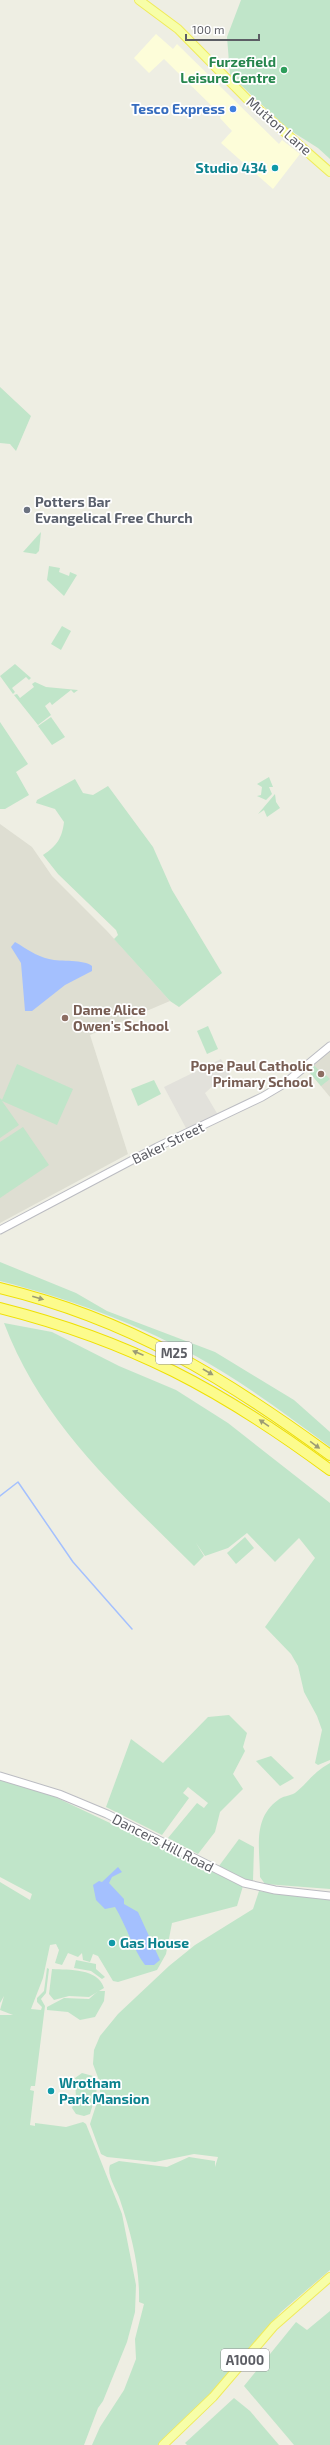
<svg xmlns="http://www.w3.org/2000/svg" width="330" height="2445" viewBox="0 0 330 2445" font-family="'Exo 2',sans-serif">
	<rect width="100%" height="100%" fill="#eeeee3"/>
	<polygon fill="#fdfdd9" points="156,34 173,49 177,44 279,144 282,140 300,154 273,189 221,143 232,131 220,118 221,115 164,59 149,73 134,58"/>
	<polygon fill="#e2e1db" points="221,1059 230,1075 218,1081 205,1093 218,1115 187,1130 164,1087"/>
	<g fill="#deded2">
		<polygon points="0,824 32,847 52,876 107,931 170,1001 90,1035 128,1154 0,1223"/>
		<polygon points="330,1050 330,1097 310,1073 309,1068"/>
	</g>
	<g fill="#c0e5c9">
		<polygon points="241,0 330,0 330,159 318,148 288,129 230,75 227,37"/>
		<polygon points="0,387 31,416 16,451 10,444 0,443"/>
		<polygon points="41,532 39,551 36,554 23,552"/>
		<polygon points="49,566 60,568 59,572 69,576 70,572 77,575 64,596 47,580"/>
		<polygon points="62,626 71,631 61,650 51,644"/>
		<polygon points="15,664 31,678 29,680 26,677 12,688 15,692 13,694 0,676"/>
		<polygon points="35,682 46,687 78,690 74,693 71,690 52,705 50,702 45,706 51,715 38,725 14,695 17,694 20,698 34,687 32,684"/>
		<polygon points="51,717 65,737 52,745 38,726"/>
		<polygon points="0,722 28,764 16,772 29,795 5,809 0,809"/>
		<polygon points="269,777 273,787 269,787 272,794 266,800 257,796 261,795 262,787 257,784"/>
		<path d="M75,779L83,793L93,795L108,786L153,847L172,890L222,973L179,1007L170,1001L114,939L118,935L116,930L58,874L43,855C57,846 62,838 64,822L55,809L36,803L37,800Z"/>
		<polygon points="275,794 276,802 280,808 267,817 264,810 258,814"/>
		<polygon points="208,1026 218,1049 207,1054 197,1031"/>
		<polygon points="17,1064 73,1089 57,1125 2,1101 19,1125 0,1138 0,1098 2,1100"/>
		<polygon points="314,1065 324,1076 326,1075 330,1079 321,1086 310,1073 309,1068"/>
		<polygon points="154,1080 161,1094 138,1106 131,1089"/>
		<polygon points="23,1127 49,1165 0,1198 0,1142"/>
		<path d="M0,1262L76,1293L107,1311L215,1352L294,1400L330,1432V1447C295,1421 260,1395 223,1372C155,1330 78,1301 0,1281Z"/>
		<path d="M4,1323L52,1332L119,1366L176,1390L228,1423L330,1503V1760L318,1765L315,1763L322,1730L317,1716L304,1692L298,1666L291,1654L265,1627L315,1558L299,1538L275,1562L247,1533L228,1548L205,1556L196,1543L204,1556L194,1566C119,1491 42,1424 4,1323Z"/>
		<polygon points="245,1537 254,1548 236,1564 227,1553"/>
		<polygon points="229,1715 247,1733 243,1747 245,1751 233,1774 243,1789 220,1812 215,1832 198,1854 168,1838 197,1803 204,1808 208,1803 188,1787 183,1793 189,1798 162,1835 106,1807 131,1739 163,1763 208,1717"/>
		<polygon points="271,1756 294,1778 280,1786 256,1761"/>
		<path d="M330,1763V1889L265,1884L260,1877C260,1849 252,1819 278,1800C282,1796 290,1796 295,1793C309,1782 312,1773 330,1763Z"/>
		<polygon points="0,1780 53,1796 243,1886 237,1906 172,1923 166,1954 157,1970 118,1982 113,1981 98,1956 93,1954 90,1962 83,1960 82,1953 78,1957 68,1953 62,1965 55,1963 59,1950 56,1944 50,1945 43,1978 31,2009 41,2010 42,2007 37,2002 37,1998 44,1991 47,1968 49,1969 46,1993 41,1999 45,2006 35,2086 31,2086 30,2090 34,2091 30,2125 35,2126 35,2123 66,2127 83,2122 86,2124 122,2214 136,2285 135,2312 127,2342 103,2401 98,2408 84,2445 0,2445 0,2015 13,2015 0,2010 4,1996 0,2003 0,1882 30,1900 32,1894 0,1877"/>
		<polygon points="239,1839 254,1847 253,1881 246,1880 219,1866"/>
		<path d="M259,1891L330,1900V2270L281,2312L190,2417L159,2445H92L100,2427L124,2390L136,2359L135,2339L144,2304L139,2302C140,2267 131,2233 120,2200C117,2190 106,2175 110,2165L119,2161L167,2167L189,2157L215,2161V2167L218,2157L194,2154L155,2162L107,2157L101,2154L90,2124L100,2093V2083L93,2064L94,2050L100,2036L118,2014L169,1966L195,1945L253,1909Z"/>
		<polygon points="76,1960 96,1964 96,1969 105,1977 102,1979 91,1971 74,1968"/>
		<path d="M52,1969C69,1970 98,1968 104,1988L89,1997L69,1996L54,2000L49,1994Z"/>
		<polygon points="98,1991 105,1991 104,2001 95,2017 80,2020 68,2012 47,2010 47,2007 64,1998 89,1999"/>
		<polygon points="82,2073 93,2076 97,2087 96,2094 90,2114 84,2116 76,2114 72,2108 76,2098 75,2078"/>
		<polygon points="330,2311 330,2445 294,2445 244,2386 296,2322 307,2330"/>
		<polygon points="234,2398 250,2411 279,2445 187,2445 185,2443"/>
	</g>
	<g fill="#a4c0fe">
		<path d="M15,942C27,949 36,956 49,959C61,962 84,959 92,966V971L65,985L32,1011H25L21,963L11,947Z"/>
		<path d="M118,1867L122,1872L112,1877L109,1883L124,1899V1904L138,1912L160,1960L154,1965H145C133,1949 126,1925 115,1907L105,1909L96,1900L93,1885L99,1881L102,1882Z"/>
	</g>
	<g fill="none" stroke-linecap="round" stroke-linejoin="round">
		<polyline stroke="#a4c0fe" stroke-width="1.5" points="0,1496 18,1482 73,1562 132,1629"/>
		<g stroke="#bbbcc2" stroke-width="9">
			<g id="minor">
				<polyline points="0,1230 157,1147 262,1097 284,1084 330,1046"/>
				<polyline points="0,1776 59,1794 107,1814 244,1883 275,1890 330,1896"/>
			</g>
		</g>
		<g stroke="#f0eb5b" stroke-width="10">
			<g id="major">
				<polyline points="139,0 178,29 248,100 330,172"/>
				<polyline points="163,2445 213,2397 274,2326 330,2277"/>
			</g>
		</g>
		<g stroke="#efe003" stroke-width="12">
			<g id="highway">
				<path d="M0,1288C129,1319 225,1378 330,1455"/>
				<path d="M0,1308C131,1341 222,1390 330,1470"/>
			</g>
		</g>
		<use href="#minor" stroke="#fff" stroke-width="7"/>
		<use href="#major" stroke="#f7fea8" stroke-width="8"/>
		<use href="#highway" stroke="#fcfb8d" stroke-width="10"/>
	</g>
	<defs><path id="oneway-solid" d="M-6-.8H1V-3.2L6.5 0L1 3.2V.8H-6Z"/></defs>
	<g fill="#9c9c74">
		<use href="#oneway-solid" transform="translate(38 1298) rotate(16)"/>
		<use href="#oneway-solid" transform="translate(138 1353) rotate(-157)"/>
		<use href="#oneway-solid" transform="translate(208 1372) rotate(30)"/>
		<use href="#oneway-solid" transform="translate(264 1423) rotate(-146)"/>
		<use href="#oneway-solid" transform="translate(315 1445) rotate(36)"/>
	</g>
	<circle fill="#2e9e5b" stroke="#fff" stroke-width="1.5" cx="284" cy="70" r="4"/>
	<circle fill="#3f7fe0" stroke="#fff" stroke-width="1.5" cx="233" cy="109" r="4"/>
	<g fill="#0f9aa8" stroke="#fff" stroke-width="1.5">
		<circle cx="275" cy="168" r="4"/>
		<circle cx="112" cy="1943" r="4"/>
		<circle cx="51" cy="2091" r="4"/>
	</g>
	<circle fill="#6b7280" stroke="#fff" stroke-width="1.5" cx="27" cy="510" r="4"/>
	<g fill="#8d6e63" stroke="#fff" stroke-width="1.5">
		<circle cx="65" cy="1018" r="4"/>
		<circle cx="321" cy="1074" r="4"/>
	</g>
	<g text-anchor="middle" stroke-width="3.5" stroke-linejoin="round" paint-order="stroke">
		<g fill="#fff" stroke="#8d8e92" stroke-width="1">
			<rect x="156" y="1342" width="36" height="22" rx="3"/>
			<rect x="221" y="2349" width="48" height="22" rx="3"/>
		</g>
		<g font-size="13" font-weight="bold" fill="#5c5d64">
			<text x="174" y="1358">M25</text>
			<text x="245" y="2365">A1000</text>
		</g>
		<g font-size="14" font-weight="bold" fill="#27864d" stroke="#fff" text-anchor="end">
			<text x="276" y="67">Furzefield<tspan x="276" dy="16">Leisure Centre</tspan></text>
		</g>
		<g font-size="14" font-weight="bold" fill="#366cbe" stroke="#fff" text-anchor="end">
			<text x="225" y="114">Tesco Express</text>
		</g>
		<g font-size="14" fill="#5c5d64" stroke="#fff">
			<text transform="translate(279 126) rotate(41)" y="5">Mutton Lane</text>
			<text transform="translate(168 1143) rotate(-26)" y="5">Baker Street</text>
			<text transform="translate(163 1843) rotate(27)" y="5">Dancers Hill Road</text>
		</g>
		<g font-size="14" font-weight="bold" fill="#0d838f" stroke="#fff" text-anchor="start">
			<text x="267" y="173" text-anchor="end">Studio 434</text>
			<text x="120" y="1948">Gas House</text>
			<text x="59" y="2088">Wrotham<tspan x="59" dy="16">Park Mansion</tspan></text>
		</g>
		<g font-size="14" font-weight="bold" fill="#5b616d" stroke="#fff" text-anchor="start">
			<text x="35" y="507">Potters Bar<tspan x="35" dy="16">Evangelical Free Church</tspan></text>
		</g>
		<g font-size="14" font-weight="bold" fill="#785e54" stroke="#fff" text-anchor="start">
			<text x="73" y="1015">Dame Alice<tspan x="73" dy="16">Owen's School</tspan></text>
			<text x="313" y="1071" text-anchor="end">Pope Paul Catholic<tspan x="313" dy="16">Primary School</tspan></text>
		</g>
	</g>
	<path d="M186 34v6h73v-6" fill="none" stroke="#5c5d64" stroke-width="2"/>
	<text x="192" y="34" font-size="12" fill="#5c5d64" stroke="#ffffff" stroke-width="3" paint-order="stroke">100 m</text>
</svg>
